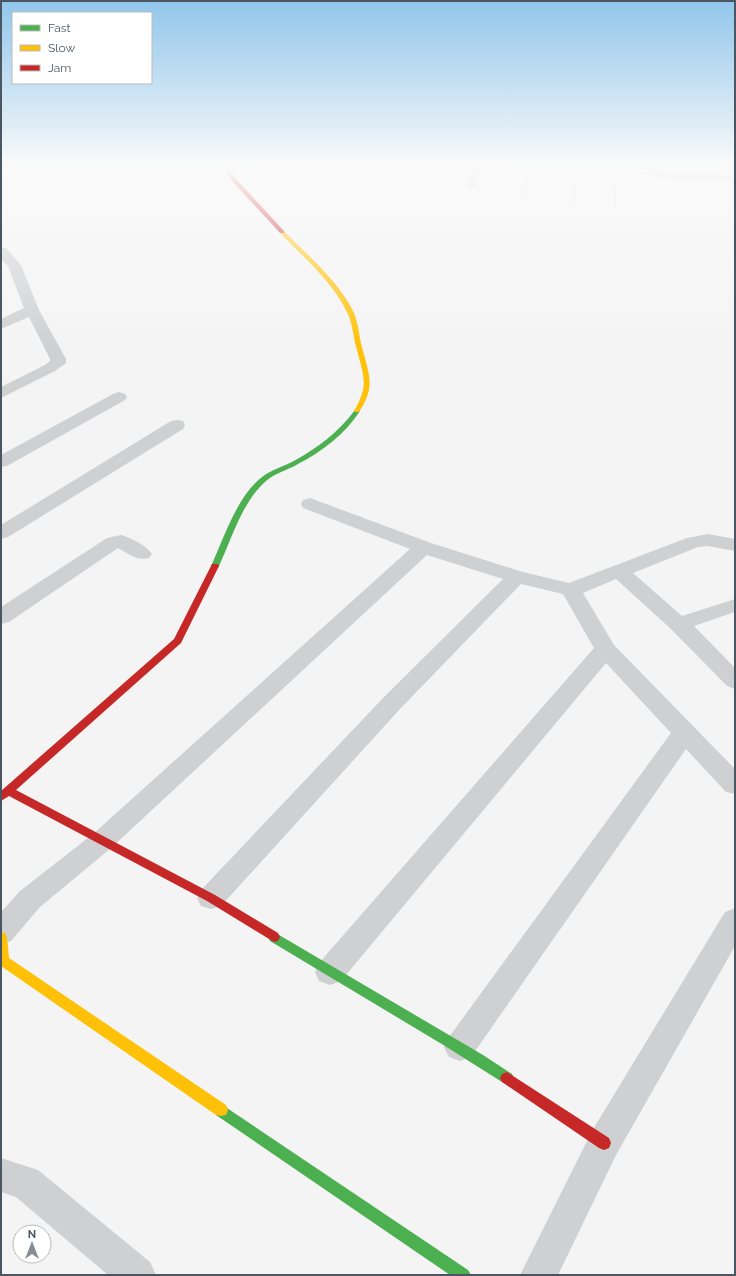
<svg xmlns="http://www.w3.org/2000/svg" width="736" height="1276" viewBox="0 0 736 1276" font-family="Raleway,sans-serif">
	<rect width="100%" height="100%" fill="#f4f4f4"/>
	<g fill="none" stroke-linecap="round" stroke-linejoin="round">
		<g stroke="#bcc7c4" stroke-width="1.5" stroke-dasharray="1.5 1" stroke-linecap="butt">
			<polyline points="526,167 526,194"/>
			<polyline points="571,167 575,201"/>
			<polyline points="310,180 317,167"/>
			<polyline points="362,180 368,167"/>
			<polyline points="418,181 423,167"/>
			<polyline points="615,205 616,184"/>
		</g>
		<g fill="#ced0d2" fill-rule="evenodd">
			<polygon points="470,167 480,167 476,186 470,189 464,186"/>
			<polygon points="607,167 635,167 667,172 735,175 735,181 667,178 612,170"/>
			<polygon points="1,247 6,248 21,265 39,310 66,359 66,363 55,371 1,398 1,387 45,365 50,361 50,359 29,317 1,329 1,319 24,308 8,266 1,259"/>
			<polygon points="119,392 125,394 127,397 125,400 7,466 1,467 1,455 113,394"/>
			<polygon points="177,420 183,421 185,425 183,429 8,537 1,539 1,525 171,421"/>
			<polygon points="310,498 431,543 523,572 569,583 687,538 708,534 735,539 735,551 708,546 698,547 633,573 682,616 735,599 735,612 694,626 735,668 735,689 727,686 671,629 616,579 583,593 614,645 735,769 735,794 726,792 686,749 471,1057 460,1061 449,1057 444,1047 449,1037 671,733 606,663 341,981 330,985 319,981 315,972 319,963 594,648 563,594 521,584 400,709 221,906 211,909 201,906 197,898 201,890 384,697 503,579 427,555 111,848 40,907 11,941 1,944 1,912 20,891 93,834 410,549 303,508 301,504 303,500"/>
			<path d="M121,535C131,538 146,545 152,554L149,558C137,561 129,554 118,548L9,622L1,624V607L107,538Z"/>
			<polygon points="735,908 735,946 616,1155 558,1275 520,1275 592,1131 725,912"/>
			<polygon points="1,1158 38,1170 150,1262 156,1275 108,1275 16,1197 1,1192"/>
		</g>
		<g fill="#4caf50" fill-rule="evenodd">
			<path d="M357,409L360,411C345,434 323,451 298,464C288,470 275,473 266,481C242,502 232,538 219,566L218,568H212L211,566C224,538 237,496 262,477C271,470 282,467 292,462C316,449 339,432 355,410Z"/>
			<polygon points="274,932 483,1055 512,1074 514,1078 512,1082 507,1084 502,1082 445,1046 270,941 268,937 270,933"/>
			<polygon points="221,1104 468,1270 471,1275 450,1275 216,1115 214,1110 216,1105"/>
		</g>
		<g fill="#ffc107" fill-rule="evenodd">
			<path d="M280,231H284C308,256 339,281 354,313C359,325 359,338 363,351C370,377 375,388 359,412H355L354,411C369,385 364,378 357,350C353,337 353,324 347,312C332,281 303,257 280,233Z"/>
			<polygon points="1,932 5,933 7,937 9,958 226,1105 228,1110 226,1115 221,1116 216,1115 1,966"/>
		</g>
		<g fill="#c62828" fill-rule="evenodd">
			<polygon points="224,167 228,167 236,179 284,231 284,233 280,233 232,181"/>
			<polygon points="212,564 218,564 219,566 181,643 16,790 215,895 278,933 280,937 278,941 274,942 207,901 9,796 1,801 1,791 174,639"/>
			<polygon points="507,1072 609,1138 611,1143 609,1148 604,1150 599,1148 502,1082 500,1078 502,1074"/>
		</g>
	</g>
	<linearGradient id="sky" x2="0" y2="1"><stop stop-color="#91c6eb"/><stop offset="0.48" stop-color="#fafafa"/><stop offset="1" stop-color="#fafafa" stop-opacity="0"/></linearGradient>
	<rect width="736" height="346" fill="url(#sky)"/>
	<rect width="736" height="1276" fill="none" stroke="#4a5661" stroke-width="4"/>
	<rect x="12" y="12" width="140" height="72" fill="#ffffff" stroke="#b7bbc0"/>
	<rect x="20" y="25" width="20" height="6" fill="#4caf50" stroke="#b7bbc0"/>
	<text x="48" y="32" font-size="12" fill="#4a5661">Fast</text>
	<rect x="20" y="45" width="20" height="6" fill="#ffc107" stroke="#b7bbc0"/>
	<text x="48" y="52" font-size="12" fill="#4a5661">Slow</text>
	<rect x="20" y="65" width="20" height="6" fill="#c62828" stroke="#b7bbc0"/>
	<text x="48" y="72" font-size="12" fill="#4a5661">Jam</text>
	<g transform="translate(32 1244)"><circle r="19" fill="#ffffff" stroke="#b7bbc0"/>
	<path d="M0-3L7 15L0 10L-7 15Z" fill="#868d94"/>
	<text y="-6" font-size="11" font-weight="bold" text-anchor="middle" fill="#4a5661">N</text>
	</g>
</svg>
